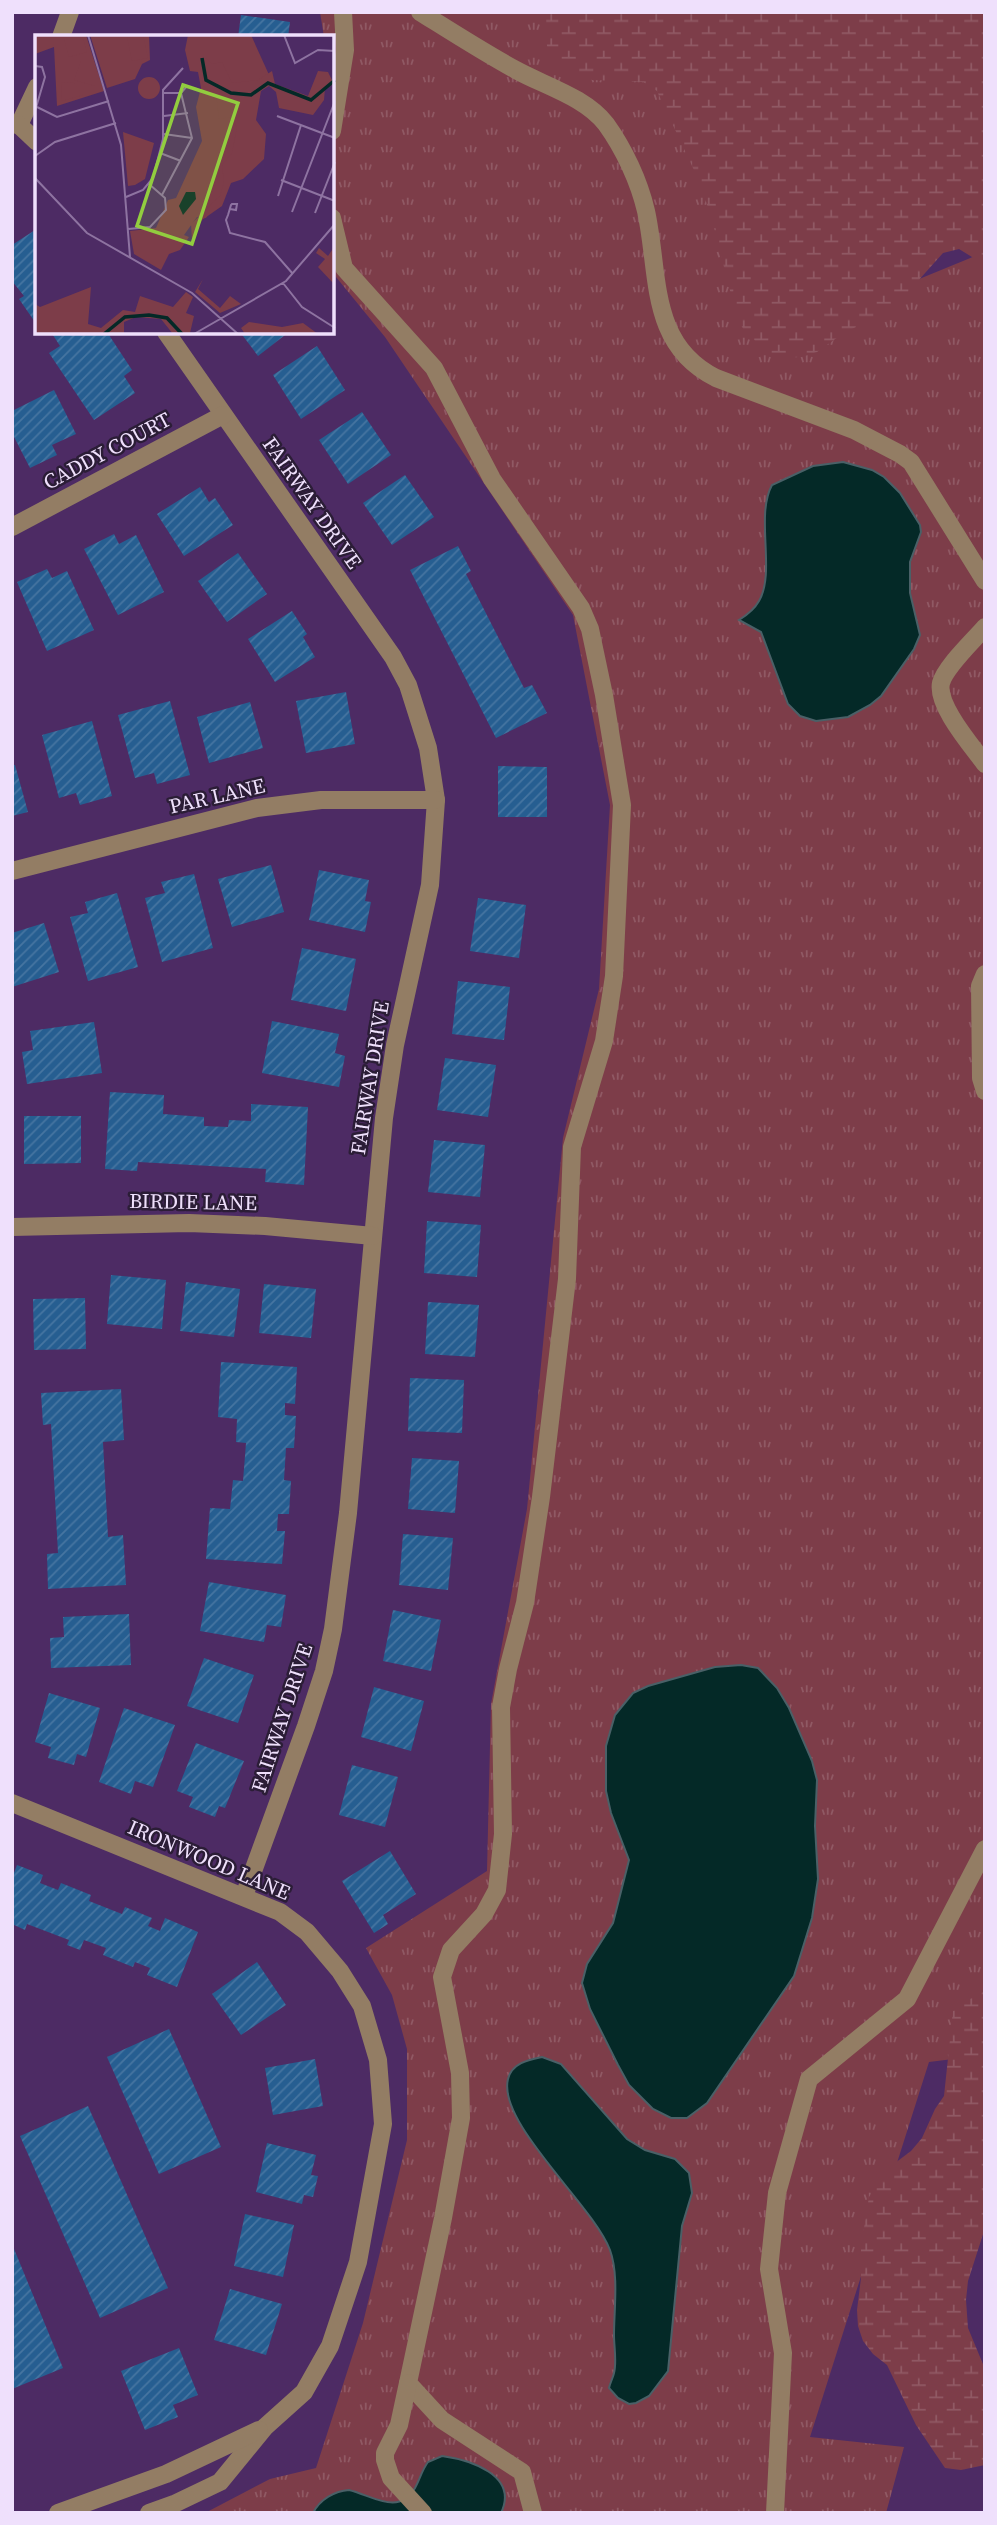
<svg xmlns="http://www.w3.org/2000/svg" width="997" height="2525" viewBox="0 0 997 2525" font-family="'Source Serif 4',serif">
	<defs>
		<pattern id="grass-tufts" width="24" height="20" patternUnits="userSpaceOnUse" patternTransform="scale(1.75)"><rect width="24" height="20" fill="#7d3d49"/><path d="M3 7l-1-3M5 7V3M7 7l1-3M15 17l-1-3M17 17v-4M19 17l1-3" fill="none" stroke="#905964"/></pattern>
		<pattern id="wetland-marsh" width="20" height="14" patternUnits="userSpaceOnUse" patternTransform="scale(1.75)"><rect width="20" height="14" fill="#7d3d49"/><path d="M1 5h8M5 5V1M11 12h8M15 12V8" fill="none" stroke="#905964"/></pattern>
		<pattern id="building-hatch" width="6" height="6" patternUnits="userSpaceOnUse" patternTransform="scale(1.75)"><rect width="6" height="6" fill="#265e91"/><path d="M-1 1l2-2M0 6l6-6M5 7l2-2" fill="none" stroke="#4675a1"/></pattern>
	</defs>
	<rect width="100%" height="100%" fill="#4d2b64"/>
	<polygon fill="url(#grass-tufts)" points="320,12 700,12 829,316 985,252 985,2055 929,2062 810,2437 904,2447 886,2513 205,2513 270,2479 316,2468 363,2323 407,2140 407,2049 392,1995 366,1948 487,1871 491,1704 527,1509 563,1138 599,989 610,805 573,615 385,337 336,277 332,267 332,37 324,37"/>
	<g fill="url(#wetland-marsh)">
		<polygon points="546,12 985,12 985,265 959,249 943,253 900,301 874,319 845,332 817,352 801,357 785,358 769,353 745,332 737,318 712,220 700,183 657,91 643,82 592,80 568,70 553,60 547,46"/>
		<polygon points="985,1991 985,2228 968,2281 966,2300 968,2328 985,2369 985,2465 961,2470 945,2468 916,2425 887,2365 873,2354 863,2341 858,2326 857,2310 861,2278 861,2246 869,2197 887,2169 911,2151 922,2138 935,2109 944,2096 953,2011 964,2002"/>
	</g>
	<g fill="#042927" stroke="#4a6067" stroke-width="2">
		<path d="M843,462L872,470L884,477L900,493L920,525L921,532L910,562V593L920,635L914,649L881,696L870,705L848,717L816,721L800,716L788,704L761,632L739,620C747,615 754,610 759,601C776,572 755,516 772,485L813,466Z"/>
		<polygon points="741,1665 758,1668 777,1688 789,1708 812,1761 817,1780 815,1826 818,1879 812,1918 794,1976 707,2103 687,2118 671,2118 653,2109 629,2085 618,2065 590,2009 582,1983 587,1964 613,1923 629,1860 611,1813 606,1791 606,1746 615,1715 633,1693 648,1686 715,1667"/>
		<path d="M542,2057L561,2064L627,2139L645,2150L675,2159L689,2173L692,2193L682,2226L668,2371L649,2396L636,2403L629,2404L618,2398L609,2388C610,2383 613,2378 614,2373C617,2362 614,2347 614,2335C614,2309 619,2275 610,2250C593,2205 497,2123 508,2079C512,2063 528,2060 542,2057Z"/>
		<path d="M442,2456C470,2460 519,2475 501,2513H313C320,2499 335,2491 349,2490C373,2496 399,2516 415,2488C420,2479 422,2470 428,2462Z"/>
	</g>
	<g fill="url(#building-hatch)">
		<polygon points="241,15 290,22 288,37 238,37"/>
		<polygon points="35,230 37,233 37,325 19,299 24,296 12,281 12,245"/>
		<polygon points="51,332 107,332 132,370 124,376 135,393 94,420 49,353 60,346"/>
		<polygon points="240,332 289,332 258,356"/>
		<polygon points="317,346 345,390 301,419 273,375"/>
		<polygon points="54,390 76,434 52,445 57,455 30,468 12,433 12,411"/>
		<polygon points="362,412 391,455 348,484 319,440"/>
		<polygon points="405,475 434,517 392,545 363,503"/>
		<polygon points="200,487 209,502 215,498 233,525 184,556 157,514"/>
		<polygon points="114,534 119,544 136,535 164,592 118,615 84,549"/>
		<polygon points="458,546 471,571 466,574 524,688 532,685 547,713 496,738 410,570"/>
		<polygon points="238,553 267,594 227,622 198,581"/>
		<polygon points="47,569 52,578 67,571 94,630 47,651 17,582"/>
		<polygon points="292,611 307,634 303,637 315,657 275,682 248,639"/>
		<polygon points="346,692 355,744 306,753 296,701"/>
		<polygon points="170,701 190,775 157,784 154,773 135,778 118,715"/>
		<polygon points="250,702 263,748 209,763 197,717"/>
		<polygon points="92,721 112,796 80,805 76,793 59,798 42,735"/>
		<polygon points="12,765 15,765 28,812 12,816"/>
		<polygon points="498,766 547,767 547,817 498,817"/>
		<polygon points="271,865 284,912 232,927 218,879"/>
		<polygon points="319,870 369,880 365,901 371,902 365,932 309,920"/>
		<polygon points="194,874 213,948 162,962 145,898 165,893 161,882"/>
		<polygon points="117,893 138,967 88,981 70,917 88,913 85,902"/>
		<polygon points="478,898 526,905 519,958 470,951"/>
		<polygon points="44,923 59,972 12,987 12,933"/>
		<polygon points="302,948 356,959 346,1011 291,1000"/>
		<polygon points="458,981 510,987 504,1040 452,1034"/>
		<polygon points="272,1021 339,1034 335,1053 345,1056 339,1087 262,1073"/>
		<polygon points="94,1022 102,1073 27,1084 22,1052 33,1050 30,1031"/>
		<polygon points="445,1058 496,1065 488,1117 437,1110"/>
		<polygon points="110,1092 164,1095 163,1114 204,1117 204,1126 228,1127 229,1120 251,1121 251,1104 308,1107 304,1185 265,1182 266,1169 138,1162 137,1171 105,1169"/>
		<polygon points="24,1116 81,1116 81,1163 24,1164"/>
		<polygon points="434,1140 485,1145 480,1197 428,1192"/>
		<polygon points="427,1221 481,1225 477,1277 424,1273"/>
		<polygon points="111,1275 166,1280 162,1329 107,1324"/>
		<polygon points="186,1282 240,1289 234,1337 180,1331"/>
		<polygon points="264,1284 316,1289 311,1338 259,1333"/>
		<polygon points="85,1298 86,1349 34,1350 33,1299"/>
		<polygon points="428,1302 479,1305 475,1357 425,1354"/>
		<polygon points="221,1362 297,1367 295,1404 285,1403 285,1415 296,1416 294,1448 286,1448 284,1480 291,1481 289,1514 278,1514 277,1531 285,1531 282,1564 206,1559 210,1508 230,1509 233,1480 243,1481 246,1443 236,1442 237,1419 218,1417"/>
		<polygon points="410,1378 464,1380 462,1433 408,1431"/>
		<polygon points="121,1389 124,1440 103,1442 108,1537 123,1535 126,1585 48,1589 47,1554 58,1553 51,1424 43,1425 41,1393"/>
		<polygon points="412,1458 459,1461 455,1513 408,1509"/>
		<polygon points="403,1534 453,1538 448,1590 399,1585"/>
		<polygon points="209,1582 286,1595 281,1627 267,1625 264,1642 200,1631"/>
		<polygon points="393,1610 441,1620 431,1671 383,1661"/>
		<polygon points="129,1614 131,1665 51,1668 50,1638 64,1637 63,1617"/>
		<polygon points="204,1658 254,1675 238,1723 187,1706"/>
		<polygon points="374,1687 424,1701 411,1751 361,1737"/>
		<polygon points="49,1693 100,1708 86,1757 77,1754 74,1765 48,1758 51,1747 35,1742"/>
		<polygon points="124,1708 175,1725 153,1787 135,1781 131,1794 99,1782"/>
		<polygon points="196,1743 244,1761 225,1808 219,1806 215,1817 189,1807 193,1797 177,1791"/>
		<polygon points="352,1765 398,1777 385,1827 339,1815"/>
		<polygon points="390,1851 416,1894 383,1915 388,1924 374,1933 342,1881"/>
		<polygon points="17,1865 43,1875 40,1883 58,1890 61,1883 91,1895 89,1901 122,1914 125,1907 152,1918 148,1926 160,1931 165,1918 198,1932 177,1987 147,1975 150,1968 135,1962 133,1967 103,1955 106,1948 84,1940 80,1950 67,1945 69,1940 27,1924 25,1930 12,1924 12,1878"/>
		<polygon points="257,1962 286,2005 241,2035 212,1994"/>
		<polygon points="169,2029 221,2147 159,2174 107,2057"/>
		<polygon points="315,2059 323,2106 273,2115 265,2068"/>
		<polygon points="88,2106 168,2288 100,2318 20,2136"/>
		<polygon points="267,2143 316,2155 311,2175 318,2176 313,2197 304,2195 302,2204 256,2192"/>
		<polygon points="245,2214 294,2225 283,2277 234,2266"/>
		<polygon points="12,2244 63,2368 12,2389"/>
		<polygon points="230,2289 282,2304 266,2355 214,2340"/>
		<polygon points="179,2348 198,2395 173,2405 178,2417 145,2430 121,2371"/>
	</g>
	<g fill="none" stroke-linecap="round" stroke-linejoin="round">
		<g stroke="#937d64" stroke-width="18">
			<path d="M420,12C452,32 483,52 516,70C545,86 585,97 606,124C624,149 639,181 646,211C660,274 648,344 716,378L854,430L900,454L911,462L985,581"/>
			<polyline points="61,37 70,12"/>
			<polyline points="12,124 19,125 37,87"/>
			<polyline points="19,125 37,142"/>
			<polyline points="332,131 345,50 343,12"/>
			<polyline points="332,218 344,268 434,368 492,479 581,608 590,629 604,695 622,805 614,976 604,1041 572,1147 567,1279 541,1497 525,1603 508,1669 501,1707 503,1834 497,1890 484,1914 451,1950 442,1977 460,2073 461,2118 443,2218 408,2383 442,2420 522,2472 533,2513"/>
			<polyline points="166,332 393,657 408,685 428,748 436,800 430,885 395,1045 384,1118 348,1513 333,1629 324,1671 306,1726 244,1896"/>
			<polyline points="12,527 223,415"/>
			<path d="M985,627C973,641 945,667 941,683C936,705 972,746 985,764"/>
			<polyline points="12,871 257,808 321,800 436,800"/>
			<polyline points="985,974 980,986 981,1078 985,1091"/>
			<polyline points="12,1227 189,1223 265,1226 373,1236"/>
			<polyline points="12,1803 280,1912 307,1932 340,1971 362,2006 378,2060 383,2124 358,2262 330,2346 304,2392 265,2427 220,2482 174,2504 149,2513"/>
			<polyline points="408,2383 399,2425 385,2453 385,2460 391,2478 423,2513"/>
			<polyline points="58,2513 166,2474 259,2430"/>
			<polyline points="775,2513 783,2353 769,2269 777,2193 809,2079 907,1999 985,1849"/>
		</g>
	</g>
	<g text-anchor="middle" stroke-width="5" stroke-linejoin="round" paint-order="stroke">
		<g font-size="21" fill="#efe0fc" stroke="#2b1d36">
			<text transform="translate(107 451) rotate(-28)" y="7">CADDY COURT</text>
			<text transform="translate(312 503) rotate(55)" y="7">FAIRWAY DRIVE</text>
			<text transform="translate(217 796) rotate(-13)" y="7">PAR LANE</text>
			<text transform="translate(370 1078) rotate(-81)" y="7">FAIRWAY DRIVE</text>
			<text transform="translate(193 1202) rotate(1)" y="7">BIRDIE LANE</text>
			<text transform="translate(282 1718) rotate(-72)" y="7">FAIRWAY DRIVE</text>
			<text transform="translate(209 1860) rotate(23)" y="7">IRONWOOD LANE</text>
		</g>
	</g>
	<g transform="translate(35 35)">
		<rect width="299" height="299" fill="#4d2b64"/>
		<path d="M153,0H216L235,42L200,82L204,85L192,151L171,183L162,182L149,200L154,202L145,215L134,219L126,235L99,219L95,196L121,193L133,165L141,163L167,106L161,72L166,53L163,37L155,36L150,15ZM168,244L163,254L185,273L195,261L206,269L185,278L160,257Z" fill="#7d3d49"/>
		<path d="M0,0H51L69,56L22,71L19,12L0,19ZM55,0H114L115,25L107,29L100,44L72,53ZM299,212V249L283,232L290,224L281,218L284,213L293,221Z" fill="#7d3d49"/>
		<path d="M171,23L177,29L187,27L197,48L223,45L237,36L240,49L273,61L283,36L293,37L299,49L290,53L289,65L278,80L244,73L241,57L234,51L226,56L221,85L231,99L229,124L208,144L196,148L187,171L167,185L157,205L156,189L185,161L189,147L187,130L197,118L202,92L196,82L184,84L182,67L168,50L166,24ZM103 53a11 11 0 1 1 22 0a11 11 0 1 1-22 0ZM88,97L119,108L110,144L100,150L93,151ZM56,252L53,289L66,293L88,275L100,277L105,261L138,272L151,257L158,262L151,278L159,281L155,298L138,299L126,284L101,282L89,287V299H0V269L5,272ZM214,287L247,292L268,288L283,299H210L206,293Z" fill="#7d3d49"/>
		<path d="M28,0H47L52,17L34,22ZM108,0L113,23L97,26L92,2ZM46,26L60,39V51L39,45ZM26,47L39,48L48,60L27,66Z" fill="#7d3d49"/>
		<path d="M151,157H160L161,164L148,180L144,171Z" fill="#042927"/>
		<path fill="none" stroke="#042927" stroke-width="3.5" d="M167,23L171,45L196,58L216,60L233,48L276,65L300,45M69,299L90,282L114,280L132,283L147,299"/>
		<path fill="none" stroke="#8e73a1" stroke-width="2" d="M53,0L86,110L95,222M249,0L260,28L283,15L300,16M0,31L7,32L10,42L0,76M127,58H146L152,51M2,72L22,82L74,66M129,81L153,78M242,81L300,103M129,99L157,103M125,118L146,126M0,121L20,107L81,88M0,143L52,198L157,258L203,299M246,145L300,166M127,160L157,103L146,58M243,161L266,90M91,162L108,155L118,143L128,104V55L148,33M195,174L201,175L202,169H197L196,170L193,180L191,185L195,198L230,207L258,239M257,177L300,66M280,178L300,127M93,194L115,192L131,175L130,163L114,149M248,248L267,272L300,293M159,299L251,246L300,189"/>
		<path fill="#92cd3f" fill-opacity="0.15" stroke="#92cd3f" stroke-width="3.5" d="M148,50L203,68L157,209L102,191Z"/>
		<rect width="299" height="299" fill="none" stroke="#efe0fc" stroke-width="3.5"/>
	</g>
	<rect width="997" height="2525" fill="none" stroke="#efe0fc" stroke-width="28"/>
</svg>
